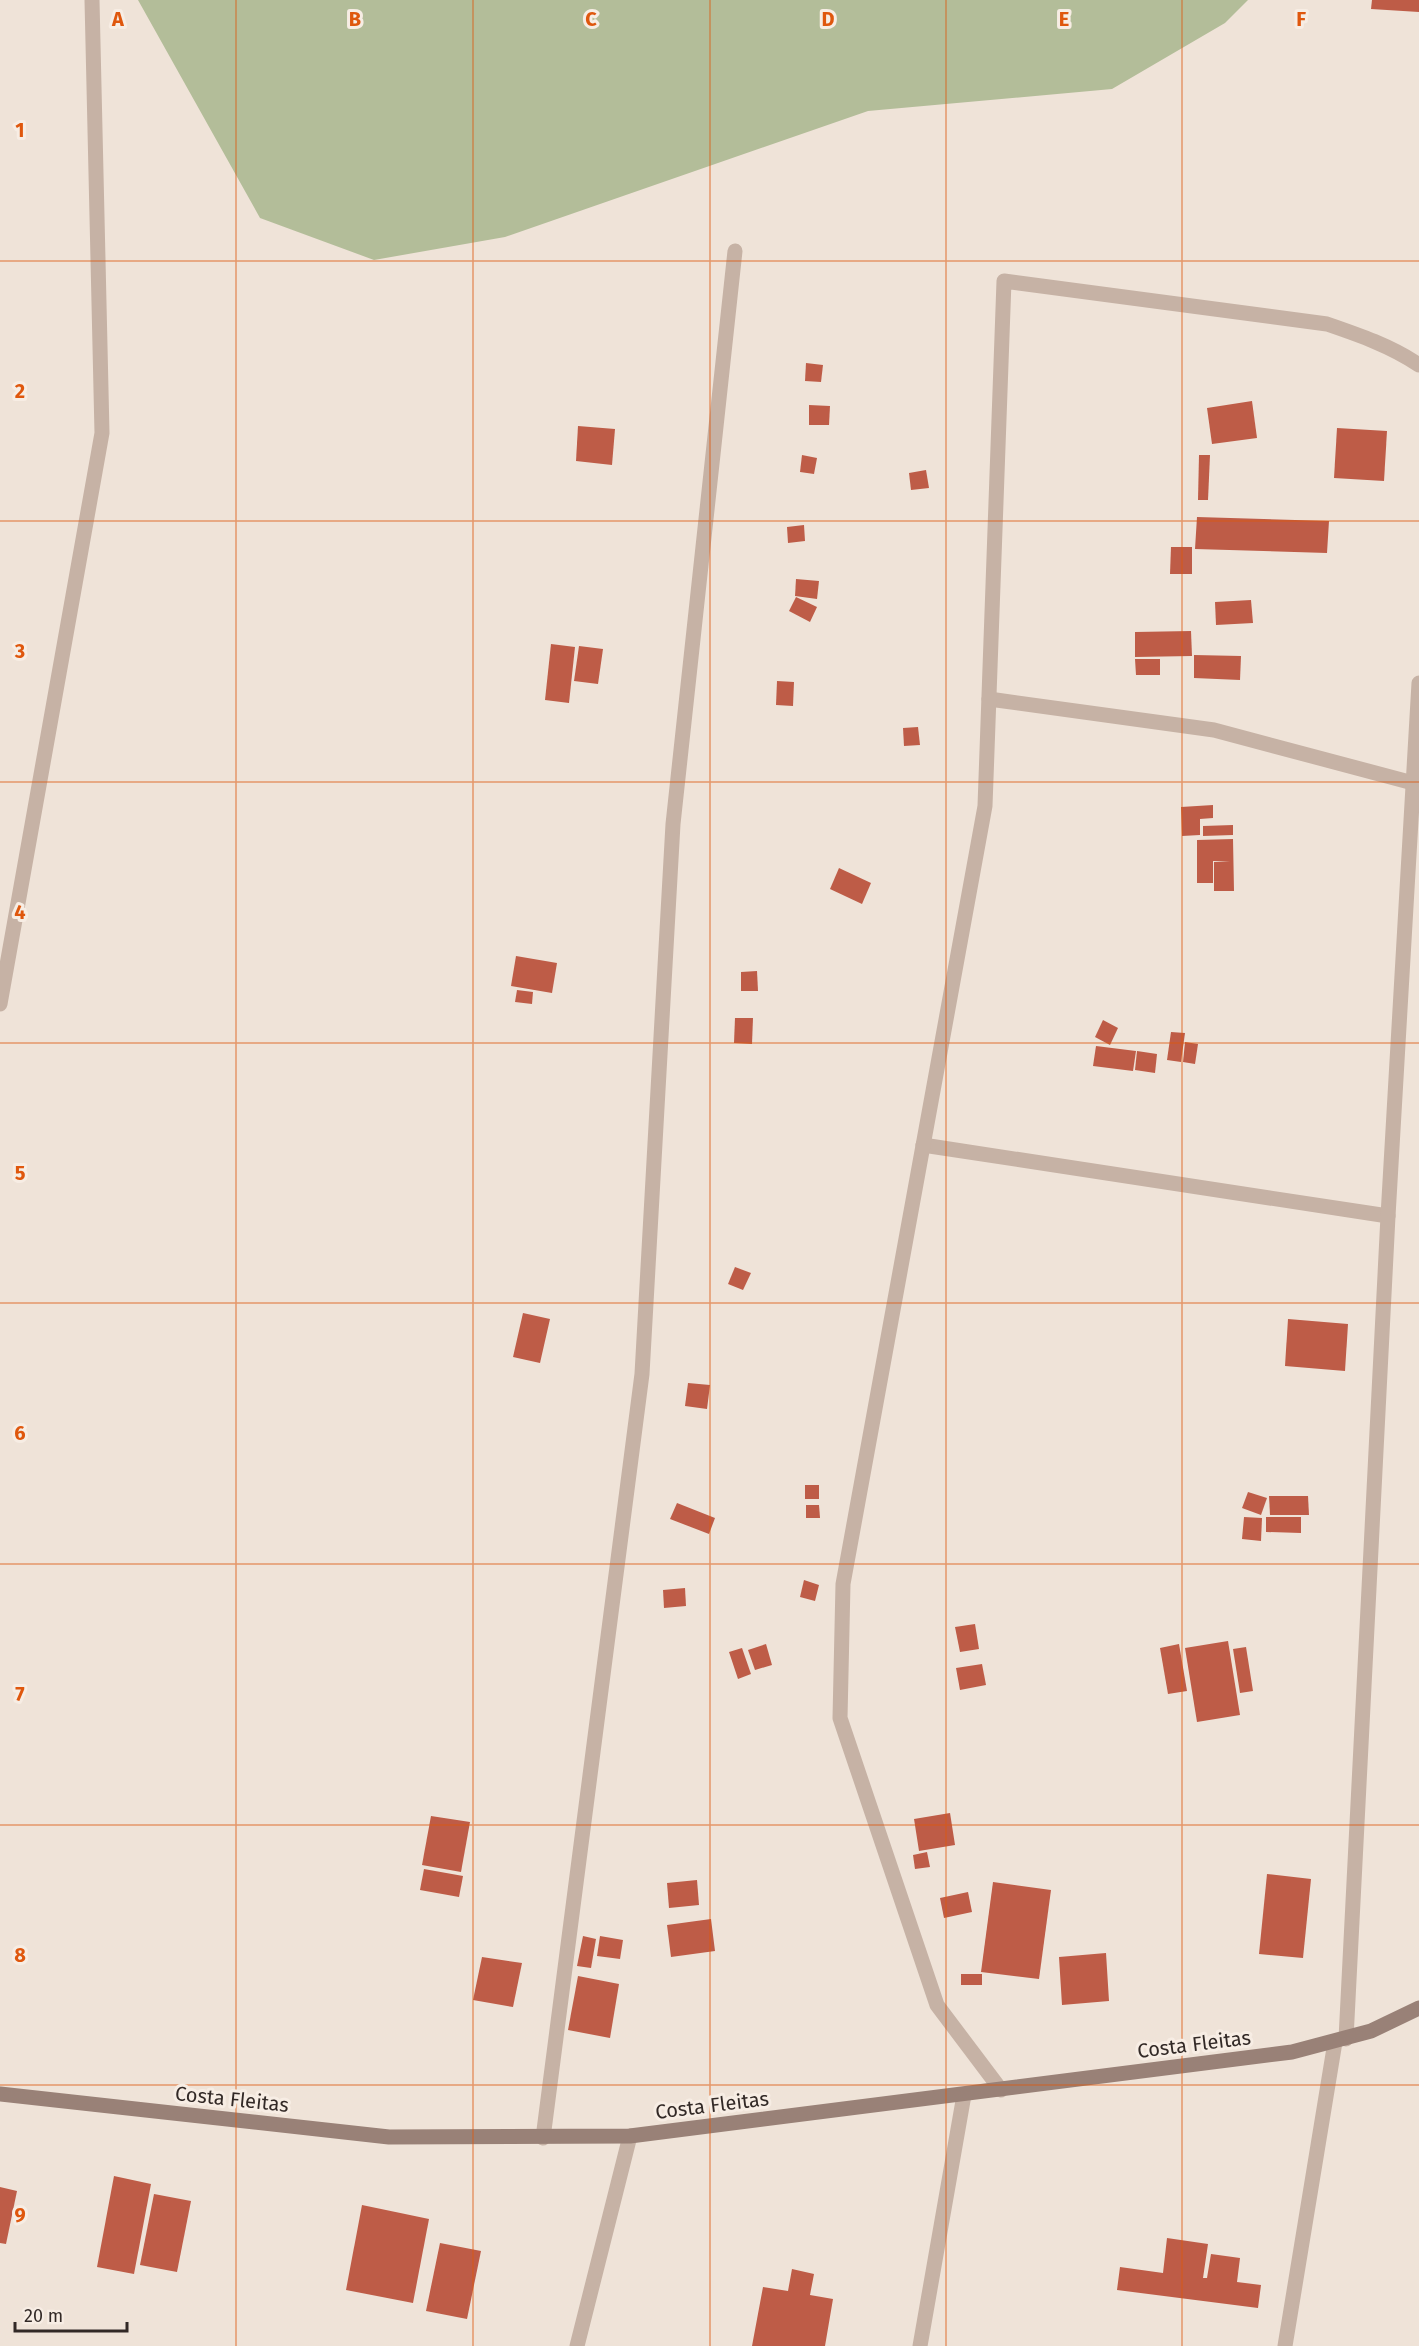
<svg xmlns="http://www.w3.org/2000/svg" width="1419" height="2346" viewBox="0 0 1419 2346" font-family="'Fira Sans',sans-serif">
	<rect width="100%" height="100%" fill="#efe3d8"/>
	<polygon fill="#b3bd99" points="138,0 1248,0 1225,23 1112,89 868,111 505,237 374,260 260,218"/>
	<g fill="#be5c47">
		<polygon points="1372,0 1419,0 1419,12 1371,9"/>
		<polygon points="806,363 823,365 821,382 805,381"/>
		<polygon points="1252,401 1257,438 1212,444 1207,408"/>
		<polygon points="809,405 830,406 829,425 809,425"/>
		<polygon points="578,426 615,429 612,465 576,461"/>
		<polygon points="1337,428 1387,431 1384,481 1334,478"/>
		<polygon points="802,455 817,458 814,474 800,472"/>
		<polygon points="1199,455 1210,455 1208,500 1198,500"/>
		<polygon points="926,470 929,488 911,490 909,473"/>
		<polygon points="1197,517 1329,521 1327,553 1195,549"/>
		<polygon points="804,525 805,541 788,543 787,527"/>
		<polygon points="1171,547 1192,547 1192,574 1170,574"/>
		<polygon points="796,579 819,581 817,599 795,596"/>
		<polygon points="796,597 817,607 810,622 789,611"/>
		<polygon points="1251,600 1253,623 1216,625 1215,602"/>
		<polygon points="1191,631 1192,656 1135,657 1135,632"/>
		<polygon points="551,644 575,647 569,703 545,700"/>
		<polygon points="579,646 603,649 598,684 574,681"/>
		<polygon points="1194,655 1241,656 1240,680 1194,678"/>
		<polygon points="1135,659 1160,659 1160,675 1136,675"/>
		<polygon points="777,681 794,682 793,706 776,705"/>
		<polygon points="918,727 920,745 904,746 903,728"/>
		<polygon points="1213,805 1213,818 1200,819 1200,835 1182,836 1181,807"/>
		<polygon points="1233,825 1233,835 1203,836 1203,826"/>
		<polygon points="1233,839 1234,891 1214,891 1214,862 1230,861 1213,861 1213,883 1197,883 1197,840"/>
		<polygon points="839,868 871,883 862,904 830,889"/>
		<polygon points="516,956 557,963 552,993 511,986"/>
		<polygon points="757,971 758,991 741,991 741,972"/>
		<polygon points="517,990 533,992 532,1004 515,1002"/>
		<polygon points="735,1018 753,1018 752,1044 734,1043"/>
		<polygon points="1103,1020 1118,1028 1110,1045 1095,1037"/>
		<polygon points="1171,1032 1185,1033 1181,1062 1167,1060"/>
		<polygon points="1185,1042 1198,1044 1195,1064 1183,1062"/>
		<polygon points="1096,1046 1136,1051 1133,1071 1093,1066"/>
		<polygon points="1137,1051 1157,1054 1155,1073 1135,1070"/>
		<polygon points="735,1267 751,1273 743,1290 728,1284"/>
		<polygon points="523,1313 550,1319 540,1363 513,1357"/>
		<polygon points="1288,1319 1348,1324 1345,1371 1285,1366"/>
		<polygon points="688,1383 710,1385 707,1409 685,1406"/>
		<rect x="805" y="1485" width="14" height="14"/>
		<polygon points="1248,1492 1267,1498 1261,1515 1242,1508"/>
		<polygon points="1269,1496 1308,1496 1309,1515 1270,1515"/>
		<polygon points="677,1503 715,1518 709,1534 670,1519"/>
		<polygon points="806,1505 819,1505 820,1518 806,1518"/>
		<polygon points="1244,1517 1262,1518 1261,1541 1242,1539"/>
		<polygon points="1266,1517 1301,1517 1301,1533 1266,1532"/>
		<polygon points="804,1580 819,1585 815,1601 800,1597"/>
		<polygon points="685,1588 686,1606 664,1608 663,1590"/>
		<polygon points="975,1624 979,1649 960,1652 955,1627"/>
		<polygon points="1228,1641 1240,1715 1197,1722 1185,1648"/>
		<polygon points="766,1644 772,1665 755,1670 748,1650"/>
		<polygon points="1179,1644 1187,1691 1168,1694 1160,1648"/>
		<polygon points="1246,1647 1253,1691 1240,1693 1233,1649"/>
		<polygon points="742,1648 751,1674 738,1679 729,1652"/>
		<polygon points="982,1664 986,1685 960,1690 956,1668"/>
		<polygon points="950,1813 955,1845 919,1851 914,1819"/>
		<polygon points="431,1816 470,1822 461,1872 422,1865"/>
		<polygon points="927,1852 930,1867 915,1869 913,1855"/>
		<polygon points="424,1869 463,1876 459,1897 420,1890"/>
		<polygon points="1267,1874 1311,1879 1303,1958 1259,1954"/>
		<polygon points="697,1880 699,1905 669,1908 667,1883"/>
		<polygon points="993,1882 1051,1890 1039,1979 981,1972"/>
		<polygon points="968,1892 972,1912 944,1918 940,1898"/>
		<polygon points="711,1919 715,1951 671,1957 667,1925"/>
		<polygon points="583,1936 596,1939 591,1968 577,1966"/>
		<polygon points="600,1936 623,1940 620,1959 597,1956"/>
		<polygon points="1106,1953 1109,2001 1062,2005 1059,1957"/>
		<polygon points="482,1957 522,1963 513,2007 473,2000"/>
		<rect x="961" y="1974" width="21" height="11"/>
		<polygon points="578,1976 619,1984 610,2038 568,2030"/>
		<polygon points="114,2176 151,2184 134,2274 97,2267"/>
		<polygon points="0,2187 17,2191 6,2244 0,2243"/>
		<polygon points="154,2194 191,2201 177,2272 140,2265"/>
		<polygon points="362,2205 429,2219 413,2303 346,2290"/>
		<polygon points="1167,2238 1208,2244 1203,2278 1207,2278 1211,2254 1240,2258 1237,2282 1261,2285 1258,2308 1117,2290 1120,2267 1163,2273"/>
		<polygon points="440,2243 481,2251 467,2319 426,2311"/>
		<polygon points="792,2269 814,2274 810,2295 833,2299 825,2346 752,2346 763,2287 788,2291"/>
	</g>
	<g fill="none" stroke-linecap="round" stroke-linejoin="round">
		<g stroke="#c6b2a5" stroke-width="15">
			<polyline points="989,699 1214,730 1413,783"/>
			<polyline points="0,1004 102,433 92,0"/>
			<polyline points="923,1145 1388,1216"/>
			<polyline points="1346,2039 1388,1216 1419,683"/>
			<path d="M1001,2090L937,2005L840,1718L843,1584L985,806L1004,281L1327,324C1359,335 1391,346 1419,365"/>
			<polyline points="543,2138 642,1374 673,824 735,251"/>
			<polyline points="1285,2346 1335,2042"/>
		</g>
		<g stroke="#c6b2a5" stroke-width="15">
			<polyline points="577,2346 630,2136"/>
			<polyline points="920,2346 964,2095"/>
		</g>
		<polyline stroke="#998177" stroke-width="15" points="0,2094 389,2137 630,2136 1292,2052 1371,2031 1419,2008"/>
	</g>
	<path fill="none" stroke="#df570d" stroke-width="1.5" stroke-opacity="0.55" d="M236,0V2346M473,0V2346M710,0V2346M946,0V2346M1182,0V2346M0,261H1419M0,521H1419M0,782H1419M0,1043H1419M0,1303H1419M0,1564H1419M0,1825H1419M0,2085H1419"/>
	<g text-anchor="middle" stroke-width="6" stroke-linejoin="round" paint-order="stroke">
		<g font-size="20" fill="#322926" stroke="#f7ede4">
			<text transform="translate(1194 2044) rotate(-7)" y="7">Costa Fleitas</text>
			<text transform="translate(232 2099) rotate(6)" y="7">Costa Fleitas</text>
			<text transform="translate(712 2105) rotate(-7)" y="7">Costa Fleitas</text>
		</g>
	</g>
	<g font-size="20" text-anchor="middle" font-weight="bold" fill="#df570d" stroke="#f7ede4" stroke-width="6" stroke-linejoin="round" paint-order="stroke">
		<text x="118" y="26">A</text>
		<text x="355" y="26">B</text>
		<text x="591" y="26">C</text>
		<text x="828" y="26">D</text>
		<text x="1064" y="26">E</text>
		<text x="1301" y="26">F</text>
		<text x="20" y="137">1</text>
		<text x="20" y="398">2</text>
		<text x="20" y="658">3</text>
		<text x="20" y="919">4</text>
		<text x="20" y="1180">5</text>
		<text x="20" y="1440">6</text>
		<text x="20" y="1701">7</text>
		<text x="20" y="1962">8</text>
		<text x="20" y="2222">9</text>
	</g>
	<path d="M15 2322v9h112v-9" fill="none" stroke="#322926" stroke-width="3"/>
	<text x="24" y="2322" font-size="18" fill="#322926" stroke="#f7ede4" stroke-width="4.5" paint-order="stroke">20 m</text>
</svg>
